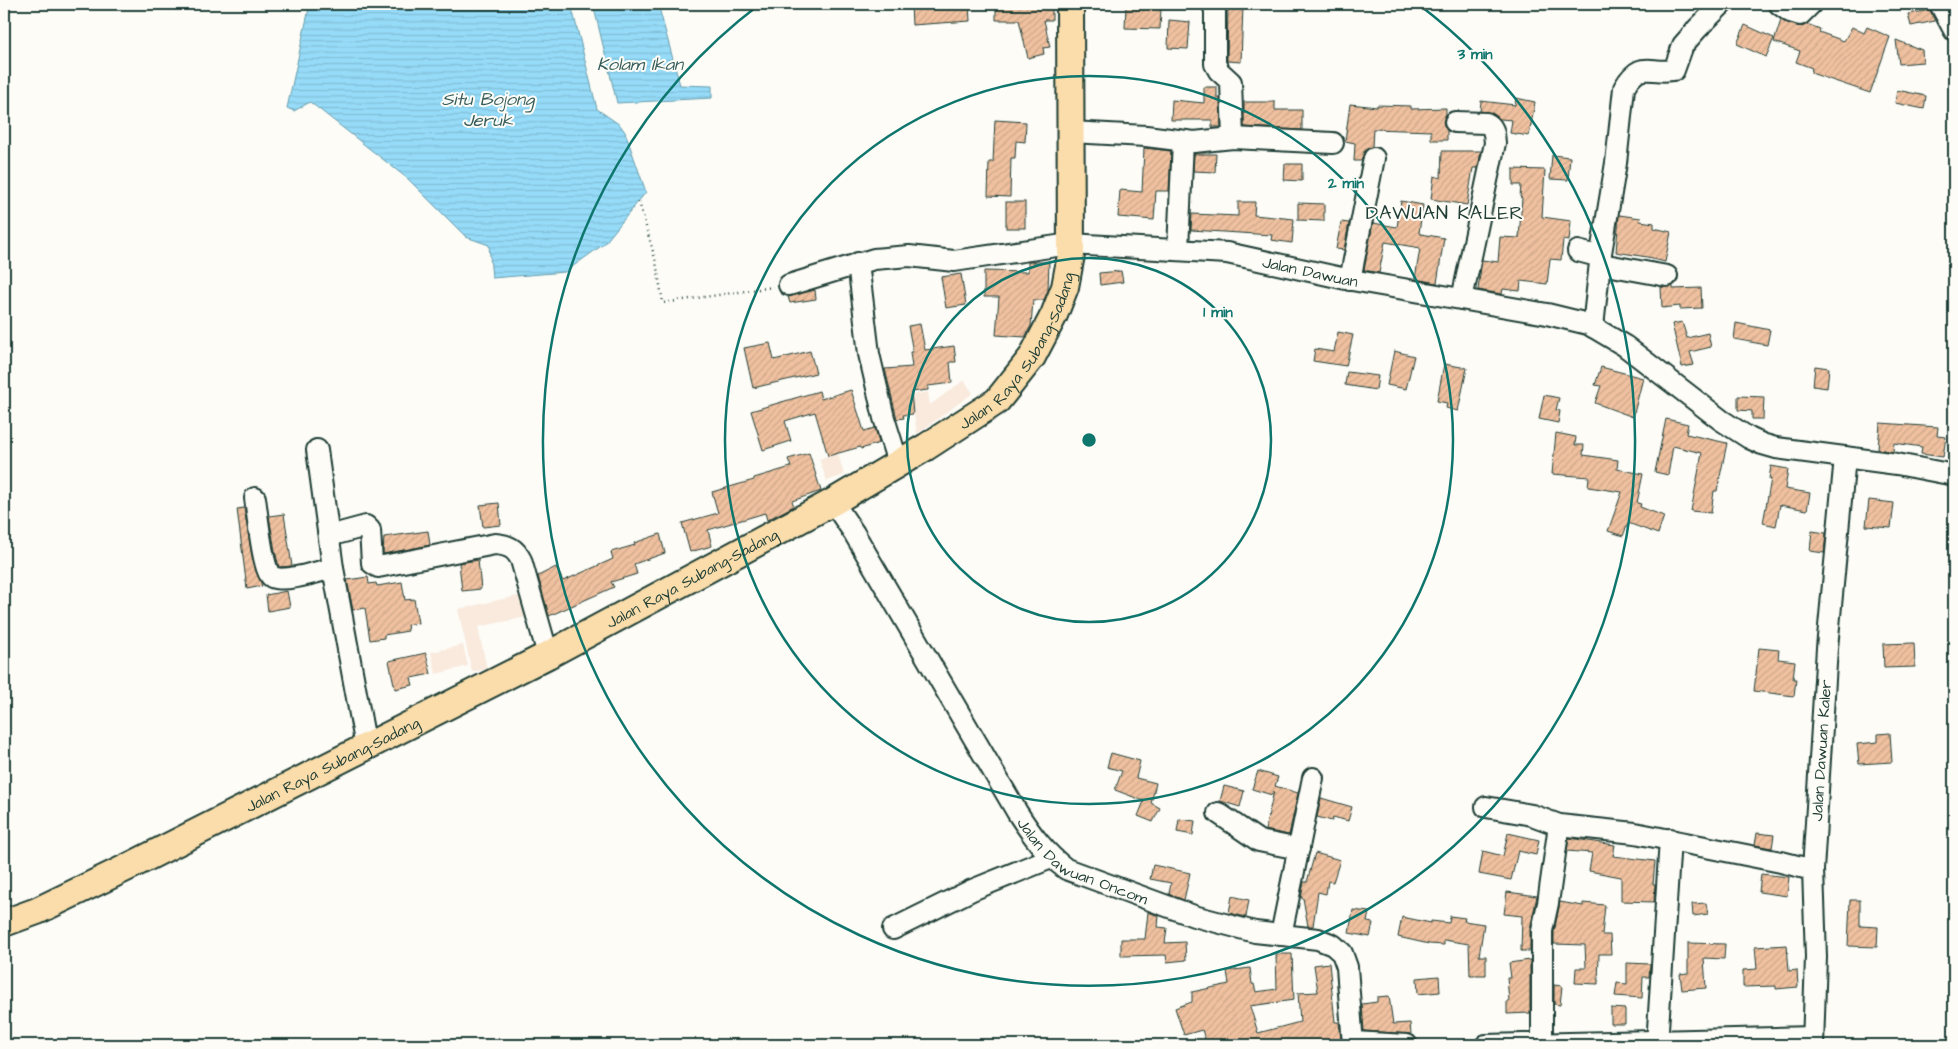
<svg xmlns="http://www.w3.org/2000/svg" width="1958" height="1049" viewBox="0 0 1958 1049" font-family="'Architects Daughter',sans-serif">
	<defs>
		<pattern id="water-rules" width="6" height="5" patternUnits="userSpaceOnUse" patternTransform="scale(1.25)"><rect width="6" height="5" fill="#96dbf8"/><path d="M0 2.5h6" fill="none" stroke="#81bdd5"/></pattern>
		<pattern id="building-hatch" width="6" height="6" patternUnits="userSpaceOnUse" patternTransform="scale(1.25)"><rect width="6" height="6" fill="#f0c1a0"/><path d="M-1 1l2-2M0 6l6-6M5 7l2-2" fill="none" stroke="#cda78a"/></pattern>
	</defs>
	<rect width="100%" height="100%" fill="#fdfcf7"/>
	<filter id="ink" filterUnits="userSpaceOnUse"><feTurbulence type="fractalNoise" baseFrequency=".02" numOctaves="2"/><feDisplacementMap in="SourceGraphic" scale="10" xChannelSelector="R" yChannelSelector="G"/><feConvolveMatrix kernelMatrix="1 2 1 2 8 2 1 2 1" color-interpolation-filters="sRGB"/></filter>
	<g filter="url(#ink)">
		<g fill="#f9eadd">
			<polygon points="964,380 973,393 917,434 911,395 928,392 930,405"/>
			<polygon points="838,453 844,475 827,481 819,459"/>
			<polygon points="522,595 527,617 478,627 487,669 472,672 458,609"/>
			<polygon points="463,645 468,666 436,674 431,652"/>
		</g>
		<g fill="url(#water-rules)" stroke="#669caa">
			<polygon points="310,4 571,4 597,109 620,125 625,132 646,192 604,244 565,272 492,278 489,245 466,237 408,179 310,102 294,111 287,108"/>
			<polygon points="593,4 658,4 680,85 712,86 712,98 617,103"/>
		</g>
		<g fill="url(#building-hatch)" stroke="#1f3d34">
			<polygon points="911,4 969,4 970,21 912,25"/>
			<polygon points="996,4 1052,4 1052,20 1044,20 1050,47 1043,48 1044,54 1028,58 1019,20 996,20"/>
			<polygon points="1228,5 1243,6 1241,62 1227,61"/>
			<polygon points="1126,6 1161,7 1160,29 1125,28"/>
			<polygon points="1930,10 1935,21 1911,26 1908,14"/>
			<polygon points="1169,20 1190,22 1188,49 1168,48"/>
			<polygon points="1781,20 1797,26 1807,24 1820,29 1819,32 1844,41 1852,27 1864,33 1867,27 1890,37 1870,93 1811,73 1812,68 1796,62 1800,51 1774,42"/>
			<polygon points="1745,25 1774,38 1766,57 1737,44"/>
			<polygon points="1896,40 1922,50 1923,62 1899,64"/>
			<polygon points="1204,87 1217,87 1217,98 1220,98 1221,127 1212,127 1212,120 1171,120 1172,100 1204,103"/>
			<polygon points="1897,90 1926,96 1924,109 1895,103"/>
			<polygon points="1516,98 1535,102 1529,136 1510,133 1512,120 1500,119 1491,113 1480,111 1481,101 1515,105"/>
			<polygon points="1244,102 1275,102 1275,110 1302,110 1302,130 1244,127"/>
			<polygon points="1350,104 1377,107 1377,105 1411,106 1411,109 1446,108 1446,114 1443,122 1447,130 1447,140 1431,140 1431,131 1373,129 1372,147 1365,151 1361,161 1354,161 1355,143 1345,141"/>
			<polygon points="995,120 1026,122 1025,142 1016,141 1015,158 1011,158 1010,197 988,196 989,162 993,162"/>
			<polygon points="1144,148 1171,151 1169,191 1156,191 1154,220 1118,217 1120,190 1142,192"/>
			<polygon points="1442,151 1481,151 1478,168 1473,168 1467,205 1431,199 1434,176 1441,178"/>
			<polygon points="1194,154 1216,154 1215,172 1193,171"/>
			<polygon points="1552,155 1570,157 1568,180 1550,179"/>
			<polygon points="1285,164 1302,164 1302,181 1284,180"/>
			<polygon points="1513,169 1545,170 1542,217 1571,221 1569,241 1563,240 1561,260 1550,259 1547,284 1521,281 1520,291 1503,289 1502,294 1478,290 1482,260 1498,262 1500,237 1519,238 1522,198 1520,197 1521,185 1513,185"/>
			<polygon points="1401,201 1423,205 1419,233 1421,234 1444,238 1437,283 1415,279 1420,248 1385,242 1379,273 1364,270 1373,223 1397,227"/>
			<rect x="1006" y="202" width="19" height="26"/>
			<polygon points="1238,202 1255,202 1254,215 1294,219 1292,243 1271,240 1272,235 1191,230 1192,214 1238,216"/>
			<polygon points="1298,203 1324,204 1324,221 1298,220"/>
			<polygon points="1619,215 1641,218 1640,221 1654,223 1654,228 1671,232 1665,262 1653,259 1653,258 1616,252"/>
			<polygon points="1341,222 1349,223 1344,250 1336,249"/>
			<polygon points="1028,262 1049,262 1048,290 1044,300 1033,300 1031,326 1025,337 996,335 999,297 984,297 984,271 1028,272"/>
			<polygon points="1121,271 1123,282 1100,285 1099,273"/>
			<polygon points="961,274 966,305 946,308 941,277"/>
			<polygon points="1673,286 1673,289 1701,288 1702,308 1680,309 1680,306 1662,308 1661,287"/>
			<polygon points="815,290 816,299 790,303 788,297"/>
			<polygon points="1682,322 1687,338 1708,333 1711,347 1690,352 1694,365 1682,367 1672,324"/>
			<polygon points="1736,323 1770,330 1767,345 1734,339"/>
			<polygon points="920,324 925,350 954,346 956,362 950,362 952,383 928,386 928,390 911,392 913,414 903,415 904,418 897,419 885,369 912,367 910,352 913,352 908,326"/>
			<polygon points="1338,332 1353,335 1346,366 1313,361 1315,349 1334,352"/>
			<polygon points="770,343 774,360 810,351 816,373 753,388 744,348"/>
			<polygon points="1394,351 1414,356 1406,389 1387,385"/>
			<polygon points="1444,364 1467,368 1458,411 1446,408 1447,403 1437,401"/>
			<polygon points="1815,366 1829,368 1827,388 1813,386"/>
			<polygon points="1601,367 1643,378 1633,417 1595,403 1601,386 1595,385"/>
			<polygon points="1347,372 1378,376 1376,390 1345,385"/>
			<polygon points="851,390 864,431 875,428 879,443 861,449 860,447 828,456 815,412 785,421 791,441 763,450 751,411 819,391 821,399"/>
			<polygon points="1544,395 1559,398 1556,410 1560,411 1558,423 1539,419"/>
			<polygon points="1738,396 1764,397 1763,419 1752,419 1752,411 1738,410"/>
			<polygon points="1666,419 1688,424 1686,434 1727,443 1717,491 1714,491 1711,513 1691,511 1702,453 1673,446 1668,475 1655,472"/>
			<polygon points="1880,423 1938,427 1937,436 1946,437 1943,457 1921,454 1922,447 1894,443 1893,452 1878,449"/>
			<polygon points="1556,433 1576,437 1575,445 1584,445 1583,455 1618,460 1617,469 1643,474 1637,503 1641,504 1640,507 1664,516 1658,534 1628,523 1623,536 1608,531 1622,492 1588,487 1589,477 1552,474"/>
			<polygon points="809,453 821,491 792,501 794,506 767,520 765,513 708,530 712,546 690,552 682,523 718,513 712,492 754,480 754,478 791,467 788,459"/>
			<polygon points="1771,466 1788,469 1785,489 1810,493 1807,510 1780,505 1776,526 1763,523 1771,479 1769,479"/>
			<polygon points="1869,500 1894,503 1891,528 1866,526"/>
			<polygon points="499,503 501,525 483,527 480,505"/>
			<polygon points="244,508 252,556 262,586 247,589 237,509"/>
			<polygon points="284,514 292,566 279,567 275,551 269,516"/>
			<polygon points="428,531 430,545 383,554 384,537"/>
			<polygon points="1812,531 1826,533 1824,553 1810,551"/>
			<polygon points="660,534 665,553 634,564 637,574 611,582 614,587 549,616 538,576 556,567 563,581 613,559 611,552 635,545 634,543"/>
			<polygon points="478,560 481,589 462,591 459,563"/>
			<polygon points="368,577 369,584 376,583 377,586 402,582 405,600 414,599 418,623 407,625 408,631 384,635 384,638 370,640 365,608 353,610 347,580"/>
			<polygon points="287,591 290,607 268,611 266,595"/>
			<polygon points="1914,643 1915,667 1884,668 1883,644"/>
			<polygon points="1759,648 1779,650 1778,659 1795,661 1793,679 1796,679 1794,696 1754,691"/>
			<polygon points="426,653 431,674 411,678 413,685 395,689 389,661"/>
			<polygon points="1890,733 1892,762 1859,764 1857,744 1878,742 1878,734"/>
			<polygon points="1111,753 1140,761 1136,778 1156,783 1151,803 1160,808 1153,822 1138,816 1144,801 1115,790 1122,771 1107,767"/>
			<polygon points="1258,771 1278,777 1275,786 1298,793 1289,835 1265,830 1274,791 1272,795 1252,789"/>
			<polygon points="1224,786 1244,791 1240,807 1220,801"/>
			<polygon points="1321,798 1352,807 1348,821 1333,817 1332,821 1317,817"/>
			<polygon points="1179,819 1195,821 1193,835 1177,832"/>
			<polygon points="1508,833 1539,840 1536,855 1518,851 1511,880 1479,874 1483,851 1503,856"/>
			<polygon points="1757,833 1774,835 1772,848 1755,845"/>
			<polygon points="1569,838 1615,845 1613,856 1655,861 1653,884 1655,884 1654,902 1621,901 1621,877 1589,871 1592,853 1567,851"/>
			<polygon points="1315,853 1340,860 1333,882 1328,881 1326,894 1318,892 1313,926 1308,926 1303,898 1301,898 1304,882 1307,882"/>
			<polygon points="1153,865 1190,873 1184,900 1169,894 1171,883 1150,879"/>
			<polygon points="1761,874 1789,877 1787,896 1759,892"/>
			<polygon points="1507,892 1537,896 1530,929 1530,951 1521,951 1522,916 1504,914"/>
			<polygon points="1232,896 1249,900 1246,917 1229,913"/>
			<polygon points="1850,900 1860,900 1860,926 1878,927 1877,947 1848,946"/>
			<polygon points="1560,902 1583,906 1583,903 1605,905 1602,935 1610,935 1611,954 1599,954 1598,984 1575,983 1576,968 1586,968 1585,945 1554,944 1554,932"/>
			<polygon points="1706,903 1708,914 1693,916 1692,904"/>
			<polygon points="1353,910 1369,912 1367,922 1373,923 1370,937 1349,933"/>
			<polygon points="1148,912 1159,916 1158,927 1167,928 1165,943 1185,942 1186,960 1167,962 1166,955 1121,956 1121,939 1145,939"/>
			<polygon points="1450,916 1465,918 1464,921 1484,924 1479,956 1486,956 1486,975 1470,975 1469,944 1444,940 1444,945 1429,944 1398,937 1402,917 1431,923 1431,921 1449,923"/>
			<polygon points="1688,943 1725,944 1724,959 1704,958 1706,988 1682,990 1680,974 1688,973"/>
			<polygon points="1787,945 1789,971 1797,970 1798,987 1776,989 1776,986 1743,987 1743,970 1757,969 1755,947"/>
			<polygon points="1276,954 1292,954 1294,1000 1250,1006 1258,1033 1300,1022 1298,993 1318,992 1314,965 1329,963 1335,1022 1339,1022 1341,1041 1285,1041 1286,1045 1207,1045 1202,1030 1184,1035 1175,1008 1192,1002 1192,992 1229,984 1227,971 1250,968 1252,984 1254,984 1256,992 1277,989"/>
			<polygon points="1530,960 1530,1013 1507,1014 1507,1001 1509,1001 1507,978 1511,978 1509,963"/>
			<polygon points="1627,963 1650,964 1649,977 1643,977 1642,998 1615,996 1617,983 1627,984"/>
			<polygon points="1439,976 1440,992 1418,994 1417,978"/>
			<polygon points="1554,985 1562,986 1560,1005 1554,1004"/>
			<polygon points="1389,996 1393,1024 1410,1023 1411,1034 1364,1031 1362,1004 1377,1002 1377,997"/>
			<polygon points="1611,1008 1625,1009 1625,1024 1611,1024"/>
		</g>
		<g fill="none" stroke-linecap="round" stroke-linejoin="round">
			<g stroke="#1f3d34" stroke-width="24">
				<g id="minor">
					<polyline points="1212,4 1215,9 1215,64 1219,71 1231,82 1233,138"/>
					<polyline points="1779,4 1790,12 1800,15 1811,4"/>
					<polyline points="1940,4 1954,30"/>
					<path d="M1455,122L1486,123C1495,127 1494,135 1495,143L1462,299"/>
					<polyline points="1070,132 1146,136 1194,142 1233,138 1333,143"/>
					<polyline points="1178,249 1183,141"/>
					<polyline points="1578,251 1601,257"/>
					<polyline points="858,263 869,354 884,418 898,463"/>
					<polyline points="1601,264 1667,276"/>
					<polyline points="1350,280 1374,158"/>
					<path id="s1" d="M789,285L874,259L909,256L954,261L1070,244L1227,253L1346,279L1547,314L1588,324L1625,346L1721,420L1749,438L1762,444L1776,448L1897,464L1954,475"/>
					<path d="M1593,327L1601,253L1616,163L1624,88C1641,59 1649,74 1674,70L1683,45L1697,29L1722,4"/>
					<polyline points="317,450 333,568 366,747"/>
					<path d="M255,498C257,511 263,573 272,577C285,583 320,571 333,568"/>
					<path id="s2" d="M833,502L854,533L1017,812C1031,834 1045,853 1066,869L1194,916L1255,932L1318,939L1333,945L1342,953L1347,967L1353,1045"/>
					<path d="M329,536L366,526L370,530L372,563L378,567L495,544C508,545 515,548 521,560L548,655"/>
					<polyline points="1486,807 1532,815 1559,825 1635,833 1781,862 1813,870"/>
					<polyline points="1218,813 1259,841 1299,849"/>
					<polyline points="893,929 972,890 1051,858"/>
					<polyline points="1281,935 1313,778"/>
					<polyline points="1353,1042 1407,1045"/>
					<polyline points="1542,1044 1542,931 1548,903 1559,825"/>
					<polyline points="1486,1045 1813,1037"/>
					<polyline points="1657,1045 1670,839"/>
					<path id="s3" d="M1813,1045L1816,957L1813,870L1827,648L1845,457"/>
				</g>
			</g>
			<g stroke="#1f3d34" stroke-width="30">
				<g id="major">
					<path id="s4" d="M4,923L37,911L132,865L548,655L833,502L926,447L997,401L1032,357L1054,315L1065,287L1071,255L1070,4"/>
				</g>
			</g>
			<polyline stroke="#1f3d34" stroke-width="2.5" stroke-dasharray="1 4" stroke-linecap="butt" points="639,202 656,262 663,303 773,287"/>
			<use href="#minor" stroke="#fdfcf7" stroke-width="20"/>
			<use href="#major" stroke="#faddab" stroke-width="26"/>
		</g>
	</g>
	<g fill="none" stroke="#0f766e" stroke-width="2.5">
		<circle cx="1089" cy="440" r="182"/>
		<circle cx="1089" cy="440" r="364"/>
		<path d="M1418 4A546 546 0 1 1 760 4"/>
	</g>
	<g text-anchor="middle" stroke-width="4" stroke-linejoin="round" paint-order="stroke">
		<g font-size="16" fill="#1f3d34" stroke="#fdfcf7">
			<text dy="6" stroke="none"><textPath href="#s1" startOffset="529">Jalan Dawuan</textPath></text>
			<text dy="6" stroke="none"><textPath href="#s4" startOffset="1175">Jalan Raya Subang-Sadang</textPath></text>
			<text dy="6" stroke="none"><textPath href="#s4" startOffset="770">Jalan Raya Subang-Sadang</textPath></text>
			<text dy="6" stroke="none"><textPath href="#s3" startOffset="295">Jalan Dawuan Kaler</textPath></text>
			<text dy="6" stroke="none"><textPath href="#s4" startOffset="365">Jalan Raya Subang-Sadang</textPath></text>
			<text dy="6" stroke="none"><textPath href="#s2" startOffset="446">Jalan Dawuan Oncom</textPath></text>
		</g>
		<g font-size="18" font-style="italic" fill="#375d5b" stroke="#fdfcf7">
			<text x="640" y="70">Kolam Ikan</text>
			<text x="488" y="105">Situ Bojong<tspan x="488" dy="21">Jeruk</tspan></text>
		</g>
		<g font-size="19" letter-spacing="1" fill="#1f3d34" stroke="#fdfcf7">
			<text x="1445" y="219">DAWUAN KALER</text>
		</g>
	</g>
	<circle cx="1089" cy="440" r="8" fill="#0f766e" stroke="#fdfcf7" stroke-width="2.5"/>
	<g font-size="15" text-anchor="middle" font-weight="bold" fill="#0f766e" stroke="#fdfcf7" stroke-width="4" stroke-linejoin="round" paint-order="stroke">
		<text x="1475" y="59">3 min</text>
		<text x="1346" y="188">2 min</text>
		<text x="1218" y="317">1 min</text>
	</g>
	<rect width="1958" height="1049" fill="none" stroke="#fdfcf7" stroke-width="20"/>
	<rect x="10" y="10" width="1938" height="1029" fill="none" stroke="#1f3d34" stroke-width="2" filter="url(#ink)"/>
</svg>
